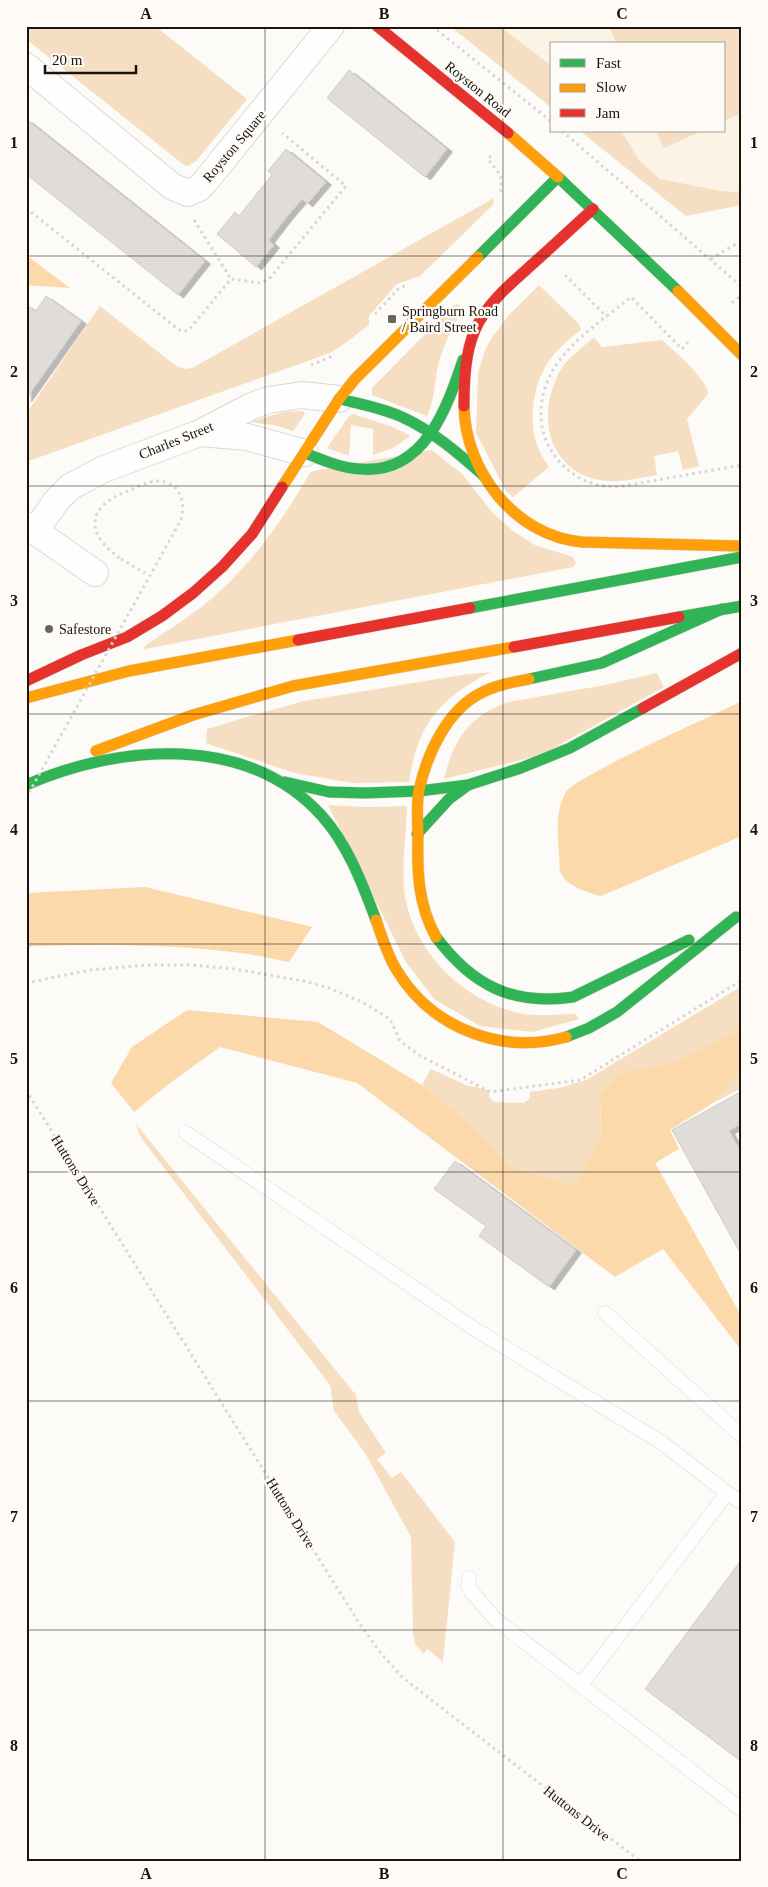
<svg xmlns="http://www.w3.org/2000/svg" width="768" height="1887" viewBox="0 0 768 1887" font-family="Georgia,serif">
	<defs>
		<filter id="shadow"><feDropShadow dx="5.5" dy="3" stdDeviation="0" flood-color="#0004"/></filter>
	</defs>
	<rect width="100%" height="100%" fill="#fdfbf8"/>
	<polygon fill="#fcf3e7" points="450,26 742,26 742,205 686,216 580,131 724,131 724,44 552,44 552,108"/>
	<g fill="#f5dec2">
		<polygon points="26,26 155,26 247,99 196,161 188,166 184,165 26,39"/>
		<polygon points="450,26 499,26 552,66 552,108"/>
		<polygon points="609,26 742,26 742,113 724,121 724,44 617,44"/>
		<polygon points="580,131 621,131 639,160 660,179 721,191 735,192 742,190 742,205 686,216"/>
		<polygon points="656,131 702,131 664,148"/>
		<polygon points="494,198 493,205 420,276 397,284 369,316 369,325 344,344 330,353 26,462 26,414 100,306 176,366 186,369 192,368"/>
		<path d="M539,285L579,324L581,330C551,352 537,371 533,409C531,431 536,449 549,467L513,497L506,491L476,433L478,372L486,348L491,339L509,315Z"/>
		<path d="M458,304L461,307L462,311C452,328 443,346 438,366C434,383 435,399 427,416L372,395V388L454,305Z"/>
		<path d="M594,337L602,347L662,340C672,349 709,381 708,394L687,419L699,466L683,470L678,451L654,456L657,475C642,477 625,482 608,481C560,478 538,433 552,390C555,383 557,375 561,369C570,356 583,347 594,337Z"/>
		<polygon points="303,411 305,414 293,431 274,425 256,423 252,421 284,412"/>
		<polygon points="353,414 393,427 409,435 409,437 393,448 373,455 373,429 351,425 349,456 327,448 349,416"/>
		<path d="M432,450L463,475L492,512L513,531L535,545L573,557L576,563L573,567L145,649L144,648L146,645C171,628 198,612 220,591C257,557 285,516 310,473L313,471Z"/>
		<path d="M491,672C439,699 418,723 409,782L352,783L294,773L206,743L207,729L243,718L304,701L461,675Z"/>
		<path d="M657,673L664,687L541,755L444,779C453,740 470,715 508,702L605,685Z"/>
		<path d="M328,805L367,807L407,806C406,833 402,862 404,889C410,948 462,1001 519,1013C538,1017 556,1014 576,1014L579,1019L532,1032L480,1026L434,999L406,962Z"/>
		<polygon points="742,986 742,1026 732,1033 673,1062 619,1073 600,1093 601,1135 576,1185 511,1167 475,1128 422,1085 431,1069 466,1085 489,1090 489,1097 494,1102 524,1103 530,1098 530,1092 559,1088 586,1080"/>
		<polygon points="742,1070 742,1088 713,1103"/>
		<polygon points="136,1124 356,1395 359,1412 386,1453 377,1459 392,1478 401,1472 455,1542 443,1662 427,1649 424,1654 415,1644 413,1633 411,1537 365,1453 334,1411 330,1385 142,1139 139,1134"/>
	</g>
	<g fill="#fcd9ab">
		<polygon points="26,255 70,288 26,285"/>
		<path d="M742,701V836L601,896C588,893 564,885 560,871C559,867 560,861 559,856C558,833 554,814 566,792C574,777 716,714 742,701Z"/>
		<path d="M145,887L312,927L289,962C273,959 257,955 240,953C172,944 103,944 35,946L26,948V893Z"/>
		<polygon points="187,1010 318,1022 422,1085 475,1128 511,1167 576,1185 601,1135 600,1093 619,1073 673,1062 732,1033 742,1026 742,1070 713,1103 670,1130 679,1149 655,1163 742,1317 742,1351 663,1249 615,1277 357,1083 220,1047 170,1083 134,1112 111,1083 132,1047"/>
	</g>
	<g fill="#e0ddd8" stroke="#cfccc7" filter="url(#shadow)">
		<polygon points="349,70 447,149 425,177 327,98"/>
		<polygon points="26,119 205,261 178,295 26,174"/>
		<polygon points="286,149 326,182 307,204 302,199 285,219 269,240 274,245 256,267 217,234 235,212 239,216 272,175 268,171"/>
		<polygon points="46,296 81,321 26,399 26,305 36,311"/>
		<polygon points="742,1091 742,1123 729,1131 742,1154 742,1256 672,1130"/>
		<polygon points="455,1161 576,1250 549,1287 479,1236 486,1226 434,1189"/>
		<polygon points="742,1559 742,1762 645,1689"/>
	</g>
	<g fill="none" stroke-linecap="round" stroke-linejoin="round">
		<g stroke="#dbd8d3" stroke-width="15">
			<g id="lane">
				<polyline points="186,1133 473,1328 661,1442 727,1493"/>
				<polyline points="605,1313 742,1436"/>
				<polyline points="469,1578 468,1586 471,1591 495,1619 742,1810"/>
				<polyline points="581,1685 727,1493 742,1503"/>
			</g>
		</g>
		<g stroke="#dbd8d3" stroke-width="28">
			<g id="street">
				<polyline points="26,66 173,187 188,193 199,188 204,183 331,26"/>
				<polyline points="200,433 247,437 305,453"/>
				<polyline points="26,525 95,573"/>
				<polyline points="35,531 57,500 70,487 104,469 200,433 252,406 268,400 302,395 339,399"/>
			</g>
		</g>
		<g stroke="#dbd8d3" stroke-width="12">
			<g id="fast">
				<polyline points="478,257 558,177 678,291"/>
				<path d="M339,399C361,404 382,408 402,417C433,431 459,454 484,476"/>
				<path d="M305,453C323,460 340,468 360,469C424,475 447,408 463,360"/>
				<polyline points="470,608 742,557"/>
				<polyline points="679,617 742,606"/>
				<polyline points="529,679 602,663 722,609"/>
				<polyline points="285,782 329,792 365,793 419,791 468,785 521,768 570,748 643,708"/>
				<path d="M26,785C120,744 247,733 322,816C348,845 362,883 376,920"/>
				<polyline points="417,834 449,799 468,785"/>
				<path d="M436,937C472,985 512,1006 573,997L689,940"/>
				<polyline points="566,1037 589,1028 617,1012 736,917"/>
			</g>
		</g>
		<g stroke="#dbd8d3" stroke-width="12">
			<g id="slow">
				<polyline points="508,133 558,177"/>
				<polyline points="678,291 742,355"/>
				<path d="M464,406C465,471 515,536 582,542L739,546"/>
				<polyline points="282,487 339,399 355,379 478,257"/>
				<polyline points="26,698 129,671 298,640"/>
				<polyline points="96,751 193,715 293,686 514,647"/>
				<path d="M376,920C382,937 387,954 396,969C431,1028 501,1055 566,1037"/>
				<path d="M436,937C418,905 417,871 418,836C418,822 416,805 419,790C427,754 447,710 481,693C496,685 513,682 529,679"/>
			</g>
		</g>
		<g stroke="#dbd8d3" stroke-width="12">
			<g id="jam">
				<polyline points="377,26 508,133"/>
				<path d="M464,406C464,381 465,353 475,330C487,302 514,281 536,261C555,244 574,226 593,209"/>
				<polyline points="298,640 470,608"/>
				<polyline points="514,647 679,617"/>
				<polyline points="26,681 81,655 127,637 162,616 193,593 222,567 252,534 282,487"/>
				<polyline points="643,708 742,653"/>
			</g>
		</g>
		<g stroke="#d7d6d4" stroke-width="3" stroke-dasharray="2.5 4" stroke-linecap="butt">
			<polyline points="432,26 552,122"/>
			<polyline points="562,131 742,287"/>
			<polyline points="491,156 488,159 501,176 501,192"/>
			<polyline points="26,208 179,330 188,331 231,279 261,283 269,279 346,186 282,133"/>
			<polyline points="194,220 231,279"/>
			<polyline points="711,259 742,240"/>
			<polyline points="565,275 607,317"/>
			<polyline points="732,303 742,295"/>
			<polyline points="375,314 399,288 407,285"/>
			<path d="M688,342L682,349L631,297C592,329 541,358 541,414C541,431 547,447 558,460C574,479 594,487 618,487L742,465"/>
			<polyline points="311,365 335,355"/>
			<polyline points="121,559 145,573"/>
			<polyline points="26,983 90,970 147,965 191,965 234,969 304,981 329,988 362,1002 390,1019 400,1041 419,1055 490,1092 580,1080 742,980"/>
			<polyline points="26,1090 359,1623 380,1652 403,1678 640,1861"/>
		</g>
		<use href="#lane" stroke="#fffefe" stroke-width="14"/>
		<use href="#street" stroke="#fffefe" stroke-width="26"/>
		<use href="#fast" stroke="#30b455" stroke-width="11"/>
		<use href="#slow" stroke="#ff9f0a" stroke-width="11"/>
		<use href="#jam" stroke="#e5322d" stroke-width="11"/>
		<path stroke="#d7d6d4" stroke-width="3" stroke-dasharray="2.5 4" stroke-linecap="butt" d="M26,798L181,520C186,502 180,481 157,481C147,482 137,487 128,491C85,507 85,534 121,559"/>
	</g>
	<path fill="none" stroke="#19150e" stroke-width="1" stroke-opacity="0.55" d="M265,26V1861M503,26V1861M26,256H742M26,486H742M26,714H742M26,944H742M26,1172H742M26,1401H742M26,1630H742"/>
	<g fill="#696660" stroke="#fefbf7" stroke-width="2">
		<rect x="387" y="314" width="10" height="10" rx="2.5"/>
		<circle cx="49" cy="629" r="5"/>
	</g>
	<g text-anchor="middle" stroke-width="4.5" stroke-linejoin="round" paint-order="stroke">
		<g font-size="14" fill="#19150e" stroke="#fefbf7">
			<text transform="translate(478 89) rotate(39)" y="5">Royston Road</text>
			<text transform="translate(234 146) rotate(-50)" y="5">Royston Square</text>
			<text transform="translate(176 440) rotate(-22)" y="5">Charles Street</text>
			<text transform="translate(76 1170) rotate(58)" y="5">Huttons Drive</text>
			<text transform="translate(291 1513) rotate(58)" y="5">Huttons Drive</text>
			<text transform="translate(577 1813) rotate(38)" y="5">Huttons Drive</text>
		</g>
		<g font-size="14" fill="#19150e" stroke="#fefbf7" text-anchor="start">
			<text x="402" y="316">Springburn Road<tspan x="402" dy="16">/ Baird Street</tspan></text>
			<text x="59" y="634">Safestore</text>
		</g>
	</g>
	<rect width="768" height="1887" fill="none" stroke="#fefbf7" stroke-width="55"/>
	<rect x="550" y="42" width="175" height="90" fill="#fefbf7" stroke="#a29f9a"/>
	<rect x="560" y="59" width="25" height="8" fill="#30b455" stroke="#a29f9a"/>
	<text x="596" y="68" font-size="15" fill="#19150e">Fast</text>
	<rect x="560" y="84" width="25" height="8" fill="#ff9f0a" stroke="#a29f9a"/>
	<text x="596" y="92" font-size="15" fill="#19150e">Slow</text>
	<rect x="560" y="109" width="25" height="8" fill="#e5322d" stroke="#a29f9a"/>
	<text x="596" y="118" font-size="15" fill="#19150e">Jam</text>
	<path d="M45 65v8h91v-8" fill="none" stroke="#19150e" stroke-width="2.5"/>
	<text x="52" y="65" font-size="15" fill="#19150e" stroke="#fefbf7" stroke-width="4" paint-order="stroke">20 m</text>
	<rect x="28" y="28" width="712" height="1832" fill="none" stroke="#19150e" stroke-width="2"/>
	<g font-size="16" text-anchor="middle" font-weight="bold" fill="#19150e">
		<text x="146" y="19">A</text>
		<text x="384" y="19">B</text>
		<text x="622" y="19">C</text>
		<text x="14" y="148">1</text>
		<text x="754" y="148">1</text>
		<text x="14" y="377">2</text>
		<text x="754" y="377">2</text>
		<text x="14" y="606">3</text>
		<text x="754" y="606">3</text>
		<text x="14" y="835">4</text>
		<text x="754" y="835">4</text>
		<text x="14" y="1064">5</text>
		<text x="754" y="1064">5</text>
		<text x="14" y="1293">6</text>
		<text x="754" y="1293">6</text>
		<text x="14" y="1522">7</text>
		<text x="754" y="1522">7</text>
		<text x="14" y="1751">8</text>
		<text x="754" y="1751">8</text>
		<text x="146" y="1879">A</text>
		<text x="384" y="1879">B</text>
		<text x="622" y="1879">C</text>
	</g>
</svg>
